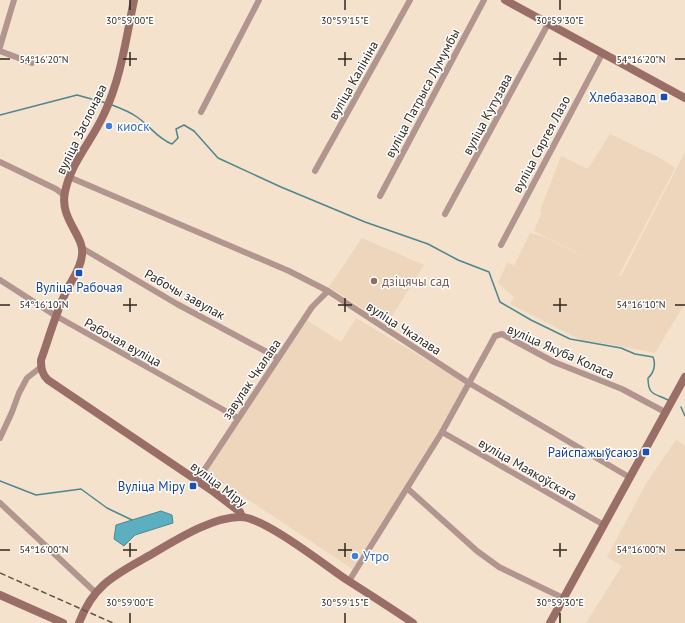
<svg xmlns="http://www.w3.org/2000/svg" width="685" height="623" viewBox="0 0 685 623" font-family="'PT Sans',sans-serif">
	<rect width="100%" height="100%" fill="#f4e2cd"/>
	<g fill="#edd6bb">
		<polygon points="610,134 662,159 675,168 619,275 534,231 542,212 540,211 561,156 588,169"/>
		<polygon points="685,152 685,303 655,353 609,344 583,341 510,304 514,297 498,283 507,263 514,265 530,233 542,236 621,276"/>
		<polygon points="362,238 424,265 387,324 329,287"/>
		<polygon points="356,318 467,384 354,570 205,471 305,319 341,342"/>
		<polygon points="676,440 685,446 685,623 586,623 622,566 607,557 647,482"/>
	</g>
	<polygon fill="#5cafc0" stroke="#4e8690" points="161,511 172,515 173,523 135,535 124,546 114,539 116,525"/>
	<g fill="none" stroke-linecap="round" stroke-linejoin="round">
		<g stroke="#4e8690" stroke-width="1.5">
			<path d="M112,105C120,108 130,112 137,117C150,126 158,139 172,144L178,138L176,129L184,125L194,131L218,158L281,187L365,222L428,244L458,260L489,272L500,302L531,320L570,339L621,348L635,354L653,357C656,364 654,373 648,378C648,396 655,393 668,400"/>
			<polyline points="0,115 77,95 106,103"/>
			<polyline points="681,407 685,416"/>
			<polyline points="0,481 36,495 81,489 107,508 132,520"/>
		</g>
		<g stroke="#b3958f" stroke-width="6">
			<polyline points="0,47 14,0"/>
			<polyline points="0,51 32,63"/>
			<polyline points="201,112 259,0"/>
			<polyline points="0,162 56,189 64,195"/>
			<polyline points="315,171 410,0"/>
			<polyline points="69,177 289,271 328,291 469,383 629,477"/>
			<polyline points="380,196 484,0"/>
			<polyline points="445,214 548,24"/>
			<polyline points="501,245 602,54"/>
			<polyline points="82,248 177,304 278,358"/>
			<polyline points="0,280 56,316 238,418"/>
			<polyline points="442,432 604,525"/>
			<polyline points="0,438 12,412 19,393 27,378 41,367"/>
			<polyline points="197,481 312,307 328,291"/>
			<polyline points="408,489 477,551 499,567 563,598"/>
			<polyline points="0,503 95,592"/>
			<polyline points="349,581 442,432 495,336 502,334 554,362 622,389 665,412"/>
		</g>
		<g stroke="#996e66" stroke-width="8">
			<path d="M134,0C126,39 121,78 104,114C92,141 71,162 65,192C59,219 85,236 82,255C81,269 70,282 65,294C55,315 49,338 41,360C41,369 42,374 48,380L214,492L240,512L242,517"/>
			<polyline points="505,0 685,98"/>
			<polyline points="0,595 63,623"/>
			<path d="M79,623C94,583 117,574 152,554C176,540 212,517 240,517C263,516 326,566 347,580C369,594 391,608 413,623"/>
			<polyline points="550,623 685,377"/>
		</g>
		<polyline stroke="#5e5449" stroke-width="1.5" stroke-dasharray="6 3" stroke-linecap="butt" points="0,573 113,623"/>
	</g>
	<path fill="none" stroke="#2f2820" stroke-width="1.5" d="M130,0V10M345,0V10M560,0V10M130,52V66M345,52V66M560,52V66M0,59H10M123,59H137M338,59H352M553,59H567M675,59H685M130,298V312M345,298V312M560,298V312M0,305H10M123,305H137M338,305H352M553,305H567M675,305H685M130,543V557M345,543V557M560,543V557M0,550H10M123,550H137M338,550H352M553,550H567M675,550H685M130,613V623M345,613V623M560,613V623"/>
	<g fill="#1a4fb4" stroke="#fff" stroke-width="1.5">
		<rect x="660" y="93" width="8" height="8" rx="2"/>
		<rect x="75" y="269" width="8" height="8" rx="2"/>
		<rect x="642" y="448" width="8" height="8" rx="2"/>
		<rect x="189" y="482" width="8" height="8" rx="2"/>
	</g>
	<g fill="#3f7fe0" stroke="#fff" stroke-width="1.5">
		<circle cx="109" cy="126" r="4"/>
		<circle cx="355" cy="556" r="4"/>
	</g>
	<circle fill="#8d6e63" stroke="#fff" stroke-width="1.5" cx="374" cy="281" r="4"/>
	<g text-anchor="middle" stroke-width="3" stroke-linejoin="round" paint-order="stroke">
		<g font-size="13" fill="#2f2820" stroke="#fff">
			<text transform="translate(353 80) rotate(-61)" y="5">вуліца Калініна</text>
			<text transform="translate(422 93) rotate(-62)" y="5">вуліца Патрыса Лумумбы</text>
			<text transform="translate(487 114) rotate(-62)" y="5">вуліца Кутузава</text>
			<text transform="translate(81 129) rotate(-64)" y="5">вуліца Заслонава</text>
			<text transform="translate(541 144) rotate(-62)" y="5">вуліца Сяргея Лазо</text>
			<text transform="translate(185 294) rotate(29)" y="5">Рабочы завулак</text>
			<text transform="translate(404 328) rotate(33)" y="5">вуліца Чкалава</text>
			<text transform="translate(123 342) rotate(29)" y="5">Рабочая вуліца</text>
			<text transform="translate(561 351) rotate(24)" y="5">вуліца Якуба Коласа</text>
			<text transform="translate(251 379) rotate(-56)" y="5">завулак Чкалава</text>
			<text transform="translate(528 469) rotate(30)" y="5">вуліца Маякоўскага</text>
			<text transform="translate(219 484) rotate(37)" y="5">вуліца Міру</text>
		</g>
		<g font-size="13" fill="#164399" stroke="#fff" text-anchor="end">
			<text x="656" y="102">Хлебазавод</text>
			<text x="79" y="292" text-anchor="middle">Вуліца Рабочая</text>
			<text x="638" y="457">Райспажыўсаюз</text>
			<text x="185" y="491">Вуліца Міру</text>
		</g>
		<g font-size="13" fill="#366cbe" stroke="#fff" text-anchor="start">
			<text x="117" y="131">киоск</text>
			<text x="363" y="561">Утро</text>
		</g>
		<g font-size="13" fill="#785e54" stroke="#fff" text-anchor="start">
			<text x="382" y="286">дзіцячы сад</text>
		</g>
	</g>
	<g font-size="10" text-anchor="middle" fill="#2f2820" stroke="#fff" stroke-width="3" stroke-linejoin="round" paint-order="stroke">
		<text x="130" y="24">30°59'00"E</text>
		<text x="345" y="24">30°59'15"E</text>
		<text x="560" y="24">30°59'30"E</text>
		<text x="44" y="63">54°16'20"N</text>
		<text x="641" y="63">54°16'20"N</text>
		<text x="44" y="308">54°16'10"N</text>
		<text x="641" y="308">54°16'10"N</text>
		<text x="44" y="553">54°16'00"N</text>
		<text x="641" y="553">54°16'00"N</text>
		<text x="130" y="606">30°59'00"E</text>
		<text x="345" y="606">30°59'15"E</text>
		<text x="560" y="606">30°59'30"E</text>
	</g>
</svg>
